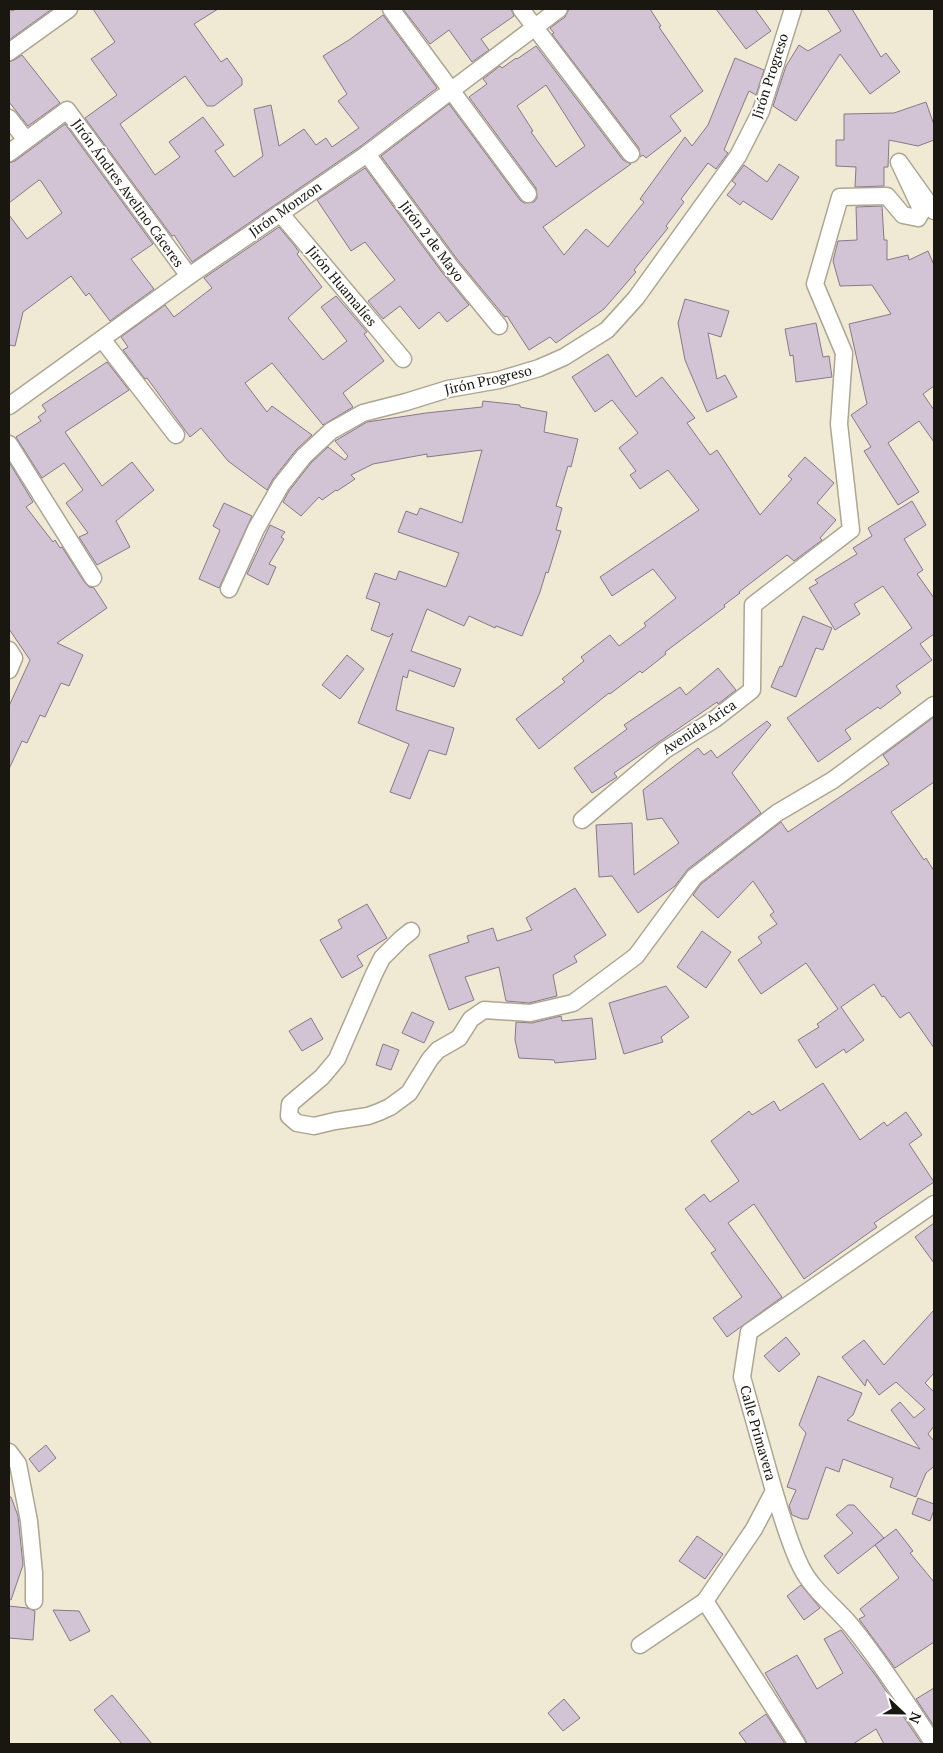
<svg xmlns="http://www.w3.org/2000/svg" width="943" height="1753" viewBox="0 0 943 1753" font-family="'PT Serif',serif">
	<rect width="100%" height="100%" fill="#f0ead4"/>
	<g fill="#d2c3d5" stroke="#877989" fill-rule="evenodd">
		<polygon points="9,9 12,11 16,9 52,9 9,40"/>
		<polygon points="93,9 218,9 194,24 221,62 227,58 242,79 242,85 214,106 207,106 185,76 120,124 155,175 180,157 169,142 203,117 224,145 215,151 234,177 263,156 254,109 271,105 279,146 304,129 316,145 326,138 332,147 359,128 338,101 347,94 323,56 349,40 383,15 437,88 361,146 192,262 174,235 172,236 85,118 117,95 91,59 115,42"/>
		<polygon points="403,9 511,9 514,16 481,39 489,50 472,62 449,30 430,44"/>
		<polygon points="569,9 650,9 661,26 659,27 703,91 670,116 681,131 646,158 643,155 640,157 639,148 552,34 554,33 550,28 565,17"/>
		<polygon points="716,9 755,9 771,31 746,49"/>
		<polygon points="827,9 852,9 881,57 886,53 900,72 870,94 840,54 796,121 773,106 786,66 799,45 808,51 841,31"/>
		<path d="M536,46L623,160L631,164L543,227L564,255L586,229L608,247L644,202L640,199L685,137L692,146L708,125L735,58L764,70L756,95L749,91L745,100L724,150L728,153L716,169L708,163L681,199L684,202L666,226L668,228L634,270L636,272L604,309L556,343L550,337L529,350L507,316L505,317L457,259L381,156L449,104L520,200L524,203L534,202L537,198L536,188L469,97L487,84L483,79L500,66L502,68L516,58L517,59ZM546,85L585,146L556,167L531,132L533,131L517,106Z"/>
		<polygon points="22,55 60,103 28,126 9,102 9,62 14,60"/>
		<polygon points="926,102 934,125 934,140 918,146 889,140 888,167 884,167 884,186 855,187 856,167 836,166 836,140 844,140 844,114 894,113"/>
		<polygon points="65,124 153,244 131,259 154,289 110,321 89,293 86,296 71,276 23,312 15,346 9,345 9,215 27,239 62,213 41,181 39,180 9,203 9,163 15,161"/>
		<polygon points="779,164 799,177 772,220 743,201 740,205 727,195 736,184 732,181 744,165 767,182"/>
		<polygon points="365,168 441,271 469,305 447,322 439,312 419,329 400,306 383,319 368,301 395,280 365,242 351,251 317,200"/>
		<polygon points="882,206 884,240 887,240 887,260 908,255 909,260 928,251 934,265 934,386 923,394 934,410 934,442 919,421 888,443 919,492 898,505 864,451 871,447 851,415 867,404 849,324 891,314 872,285 840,286 833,261 838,241 857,240 856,207"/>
		<polygon points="279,227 294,245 299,252 297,254 322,287 288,318 323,360 347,341 321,307 336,296 367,332 364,334 384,361 343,393 353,407 323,425 272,363 245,383 267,412 272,406 312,435 296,450 273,479 267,490 228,461 201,428 190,437 147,378 145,379 123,350 128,347 121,337 165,305 174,317 212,288 204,278"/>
		<polygon points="685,299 729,311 721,337 708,333 717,379 725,375 737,397 707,412 685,360 678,323"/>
		<polygon points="816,323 823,357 829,356 832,377 796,382 793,355 790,356 785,329"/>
		<polygon points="608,354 636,397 662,377 695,418 687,423 710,455 717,450 760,515 792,479 788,476 805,457 834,483 817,503 836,520 820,538 822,540 794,561 787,555 739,592 740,593 724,605 725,607 665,652 666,654 642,673 640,671 610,694 609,693 539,749 516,719 565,682 562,679 584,661 581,657 610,635 619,646 646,626 644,623 676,598 653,569 612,596 600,577 699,510 668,470 640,489 630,475 636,471 619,448 638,433 612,400 595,412 572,377"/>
		<polygon points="107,362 129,390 65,432 102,486 132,462 154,490 116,521 130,547 97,565 79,537 88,533 66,503 83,490 64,463 42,478 16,437 41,421 38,417 46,411 42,405"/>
		<polygon points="483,401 520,405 520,407 547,412 544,432 578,439 571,467 568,466 556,506 562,508 556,530 561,531 548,573 546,572 540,592 522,636 496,626 495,628 469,616 464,626 427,609 411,651 461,669 454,687 409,670 407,678 403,676 396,710 454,728 446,755 429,750 410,799 390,792 409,744 358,723 393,633 389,637 371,630 380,603 366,598 375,573 396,580 399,571 446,587 459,553 398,532 406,511 417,515 420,508 462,523 482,450 427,457 427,454 373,464 351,475 355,479 337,491 336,490 322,500 319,497 301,516 283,502 289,491 311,463 328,447 345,460 348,456 335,441 367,422 426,413 482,407"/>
		<polygon points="9,462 33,502 26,507 53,542 55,540 60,548 62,547 85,583 89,587 94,588 107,608 57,643 83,655 69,686 61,683 45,717 40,715 27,743 22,741 9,769 9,706 30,660 9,629"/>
		<polygon points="912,501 926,525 904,539 923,570 917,574 934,598 934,634 920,644 932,660 896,686 901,693 880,709 878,707 845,730 851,739 818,762 787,718 912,628 883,586 854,604 860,614 835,630 809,588 818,583 815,580 857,554 853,548 872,536 868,528"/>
		<polygon points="224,503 252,516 219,588 199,579 220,530 213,526"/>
		<polygon points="270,525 285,532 281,537 284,539 269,564 276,567 268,585 247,574"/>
		<polygon points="803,616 832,628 823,650 816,648 796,697 771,687 780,666 782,667"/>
		<polygon points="347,655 364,669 340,699 322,685"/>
		<polygon points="718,668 736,690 718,704 717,702 614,773 617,777 592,793 574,768 627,729 624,725 680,687 686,695"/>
		<polygon points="934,717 934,782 891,812 924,860 926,858 934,871 934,1048 909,1012 900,1018 884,996 882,997 874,984 841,1007 864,1040 846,1053 844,1049 816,1068 798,1040 819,1027 817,1024 838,1009 806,963 761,994 738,960 762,943 758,937 777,924 770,915 774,912 753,881 718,918 693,895 701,884 781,822 788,832 889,764 883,755"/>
		<polygon points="767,721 771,725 732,773 761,813 688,869 675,886 638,913 612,876 599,877 596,825 632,823 634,875 679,843 662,818 647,820 643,790 698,748 704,755 711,750 717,758"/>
		<polygon points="575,888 606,935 574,956 577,962 553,975 557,996 529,1003 506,1001 499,967 465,977 474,1000 449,1010 429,955 469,942 467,936 493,928 497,941 532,930 526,918"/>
		<polygon points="367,904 387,938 357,956 363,966 342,978 320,940 342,928 338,920"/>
		<polygon points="702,931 731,952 706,988 677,967"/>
		<polygon points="666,986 689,1017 661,1037 663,1042 624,1054 609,1003"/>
		<polygon points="412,1012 434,1022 424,1043 402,1033"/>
		<polygon points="561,1016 562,1021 592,1018 596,1059 555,1063 554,1060 519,1058 515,1040 516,1022 532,1023"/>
		<polygon points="311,1018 323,1039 302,1051 289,1031"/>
		<polygon points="383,1044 399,1050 391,1070 376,1065"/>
		<polygon points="823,1083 860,1140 884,1122 887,1126 906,1112 922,1135 909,1144 934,1182 874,1223 877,1227 804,1279 754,1204 728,1223 782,1297 727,1337 713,1318 742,1297 711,1253 716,1250 685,1209 704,1194 710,1202 739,1181 711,1141 749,1111 752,1115 774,1101 780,1111"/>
		<polygon points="934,1223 934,1263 915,1237"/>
		<polygon points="934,1310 934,1373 925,1383 934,1392 934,1426 928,1434 934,1441 934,1469 933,1467 926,1473 916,1497 890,1487 893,1478 843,1459 839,1472 826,1467 808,1519 802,1519 792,1515 789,1506 796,1490 787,1487 806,1433 799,1425 818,1376 862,1393 853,1415 847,1420 920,1449 891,1410 900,1402 914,1418 925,1409 896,1382 879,1395 867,1379 865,1386 842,1357 864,1340 884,1365"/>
		<polygon points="786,1337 800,1354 779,1372 764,1356"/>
		<polygon points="46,1445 56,1458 39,1472 29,1459"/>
		<polygon points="9,1497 11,1497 18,1516 23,1565 11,1600 9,1599"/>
		<polygon points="918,1498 934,1504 934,1510 930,1521 912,1514"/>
		<polygon points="848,1505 854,1505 884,1538 838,1574 824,1556 853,1533 836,1515"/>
		<polygon points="896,1529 913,1551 910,1553 934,1582 934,1642 895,1668 859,1619 865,1616 860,1609 899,1578 875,1545"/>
		<polygon points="697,1536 723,1554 705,1579 679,1561"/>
		<polygon points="801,1585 820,1608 804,1620 787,1596"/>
		<polygon points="9,1606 27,1608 35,1611 33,1640 9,1638"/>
		<polygon points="53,1610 79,1611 90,1631 70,1641"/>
		<polygon points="841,1630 876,1676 922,1744 884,1744 876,1729 853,1744 807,1744 805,1739 765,1673 797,1655 817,1689 843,1673 824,1639"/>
		<polygon points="934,1688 934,1726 916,1699"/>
		<polygon points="112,1695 152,1744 122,1744 94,1710"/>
		<polygon points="564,1699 580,1718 563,1731 548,1713"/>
		<polygon points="766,1714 785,1744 747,1744 739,1733"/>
	</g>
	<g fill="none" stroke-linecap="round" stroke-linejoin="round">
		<g stroke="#aca692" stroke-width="19">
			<g id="minor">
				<polyline points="391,9 528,194"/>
				<polyline points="521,9 631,154"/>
				<polyline points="9,52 69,9"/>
				<polyline points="9,118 26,140"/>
				<polyline points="9,153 67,110 189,276"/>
				<polyline points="367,154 449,265 499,326"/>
				<polyline points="280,213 403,359"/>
				<polyline points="102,339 176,435"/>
				<polyline points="9,406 189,276 367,154 559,9"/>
				<polyline points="9,444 93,578"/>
				<polyline points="229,589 256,529 281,485 304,456 331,431 363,413 406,402 448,389 499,380 539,368 564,357 607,330 636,298 738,156 761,111 793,9"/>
				<polyline points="9,650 14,658 9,670"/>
				<polyline points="582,820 665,750 715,719 752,690 753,605 851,530 839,424 844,353 815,284 840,197 887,196 903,215 918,218 922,211 899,162 934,211"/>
				<polyline points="411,931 401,939 382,958 374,974 337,1059 322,1077 290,1104 289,1116 297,1123 314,1126 335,1121 368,1116 379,1112 390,1107 409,1093 430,1059 438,1050 459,1038 471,1019 484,1010 530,1013 573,1003 636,956 694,877 777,813 833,780 934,705"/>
				<polyline points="9,1452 18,1464 29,1521 34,1573 34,1601"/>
				<path d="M774,1491C782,1516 789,1543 801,1567C813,1591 836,1607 853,1628C882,1664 908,1705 934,1744"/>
				<polyline points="705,1601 797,1744"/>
				<polyline points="640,1645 705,1601 754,1529 774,1491 742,1377 749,1332 934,1204"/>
			</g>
		</g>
		<use href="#minor" stroke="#fff" stroke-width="16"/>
	</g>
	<g text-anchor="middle" stroke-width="4" stroke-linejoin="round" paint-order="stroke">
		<g font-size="14" fill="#19170f" stroke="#fff">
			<text transform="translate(770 76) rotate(-72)" y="5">Jirón Progreso</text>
			<text transform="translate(128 193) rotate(54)" y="5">Jirón Ándres Avelino Cáceres</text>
			<text transform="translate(285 209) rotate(-35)" y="5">Jirón Monzon</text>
			<text transform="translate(432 241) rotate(53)" y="5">Jirón 2 de Mayo</text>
			<text transform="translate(342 286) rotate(50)" y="5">Jirón Huamalíes</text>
			<text transform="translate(488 380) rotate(-13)" y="5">Jirón Progreso</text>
			<text transform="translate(699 727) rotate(-34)" y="5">Avenida Arica</text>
			<text transform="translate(758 1433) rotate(74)" y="5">Calle Primavera</text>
		</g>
	</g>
	<rect width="943" height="1753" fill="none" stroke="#19170f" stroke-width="20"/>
	<g transform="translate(903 1713) rotate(112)" stroke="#ffffff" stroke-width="4" paint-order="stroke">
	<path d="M0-4L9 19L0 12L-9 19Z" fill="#19170f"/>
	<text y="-8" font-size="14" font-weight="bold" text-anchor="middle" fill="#19170f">N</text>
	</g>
</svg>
